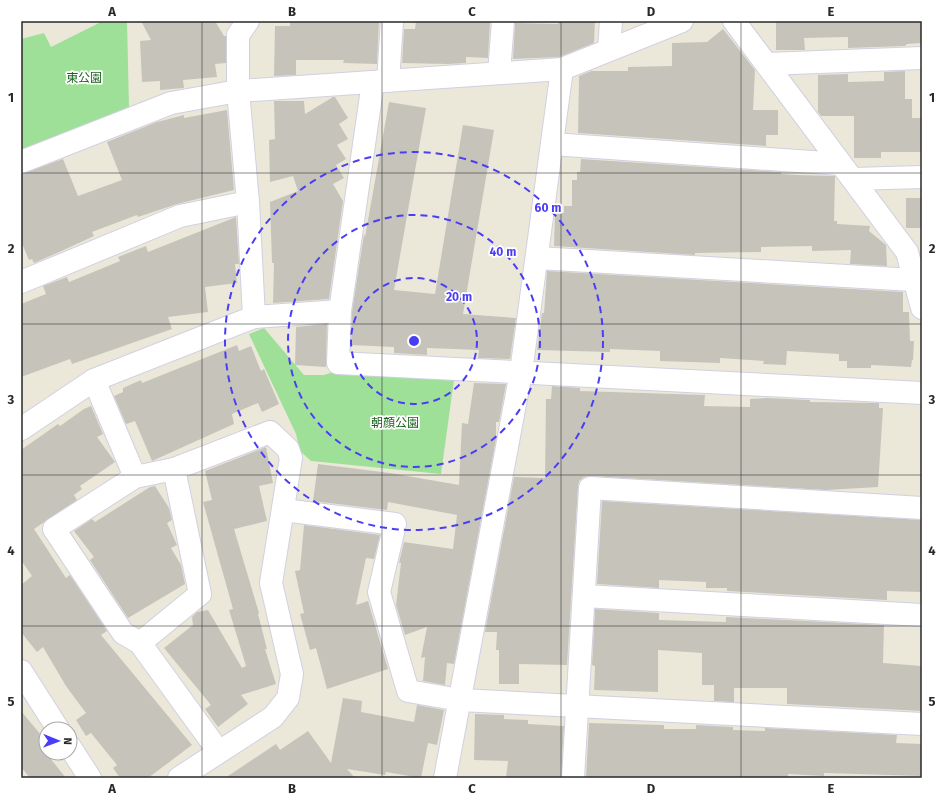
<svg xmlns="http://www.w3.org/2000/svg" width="943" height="799" viewBox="0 0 943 799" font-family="'Fira Sans','Noto Sans JP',sans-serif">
	<rect width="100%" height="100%" fill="#ebe8da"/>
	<g fill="#9ee098">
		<polygon points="103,21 127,21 129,107 21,150 21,39 44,33 51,47"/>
		<polygon points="264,328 304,375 324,375 333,372 454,380 441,474 311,461 300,451 296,434 249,334"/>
	</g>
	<g fill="#c6c4ba">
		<polygon points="141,21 215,21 224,36 226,36 226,63 215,64 217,77 183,80 184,88 160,90 160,81 142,82 140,41 151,40"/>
		<polygon points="290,21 379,21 377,64 343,63 344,60 296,60 296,75 274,76 275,26 290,26"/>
		<polygon points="416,21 490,21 488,58 466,57 466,63 448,64 402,63 404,29 415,29"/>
		<polygon points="558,21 595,21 594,43 559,57 513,59 515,23 558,24"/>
		<polygon points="776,21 922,21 922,43 907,44 905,46 848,48 848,37 804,38 805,50 776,50"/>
		<polygon points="723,29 755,70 753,110 778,110 778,135 766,135 766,146 578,133 579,76 591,71 628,71 628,67 672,66 672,43 707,42"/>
		<polygon points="905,71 905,99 912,99 912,118 922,118 922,152 881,152 881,158 854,158 854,116 821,116 818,112 818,75 848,74 848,82 884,81 884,72"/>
		<polygon points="333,97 335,97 348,118 339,124 348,139 337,145 346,159 336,165 344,178 333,184 343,201 329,299 273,303 274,263 272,263 270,202 298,191 293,176 270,182 269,140 275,139 274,101 304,101 305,114"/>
		<polygon points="389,102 426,108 394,290 435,294 463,125 494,130 463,314 516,318 510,359 478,358 479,350 427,348 427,355 394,353 394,347 351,345 352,312 364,234 365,237"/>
		<polygon points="227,110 234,190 177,204 138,217 137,215 92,232 94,236 57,253 34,263 32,259 29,260 21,241 21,174 63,159 78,196 122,180 107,142 157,122 184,115 184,118"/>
		<polygon points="581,159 781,172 781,174 797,175 835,176 834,221 837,221 837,224 870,226 869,231 886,245 887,266 850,264 851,250 812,251 812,246 761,247 761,252 695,253 695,255 554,246 555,213 564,213 564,206 572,206 572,180 577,180 577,172 580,172"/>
		<rect x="906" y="198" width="16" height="30"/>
		<polygon points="236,217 239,264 235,264 237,283 205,287 208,312 168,317 172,329 72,364 70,359 21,377 21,304 46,294 43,286 67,277 69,282 120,261 118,257 146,246 148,252"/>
		<polygon points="547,271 903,292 903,312 909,312 910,341 914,341 913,360 912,360 911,367 871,365 871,368 847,368 847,361 839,361 839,354 787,351 786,365 763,364 764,361 720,358 720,363 660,361 660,351 610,349 610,352 537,350 542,313 544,313"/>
		<polygon points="327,324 326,367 295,365 296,327"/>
		<polygon points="237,345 239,351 251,346 261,371 264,369 279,404 262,412 258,403 232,414 234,424 152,461 135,421 126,424 114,396 123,392 123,388 141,380 142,383"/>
		<polygon points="474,383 506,384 499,422 496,422 496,439 454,664 447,663 445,685 423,681 425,657 421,658 427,627 405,635 396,605 401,563 399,563 404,542 453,549 457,515 388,502 387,510 313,501 318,464 390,473 459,485 462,423 468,424"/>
		<polygon points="552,386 580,388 580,391 705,395 704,406 750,407 750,399 766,398 810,400 810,402 879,403 879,408 883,408 878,487 826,490 591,476 584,477 579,481 578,487 567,665 519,664 519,684 499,684 499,650 496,650 497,632 485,632 514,477 545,478 546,399 551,399"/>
		<polygon points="91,406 103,434 97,437 115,462 80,486 82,489 74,495 77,500 34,529 66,578 70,575 107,631 101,635 192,745 148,778 120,778 113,768 117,765 91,733 86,736 76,720 86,713 66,686 43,647 37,652 21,632 21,585 32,576 21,560 21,450 58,424 60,426 84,409"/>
		<polygon points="266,447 273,483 259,486 267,521 234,529 259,613 258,614 267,649 265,649 276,684 241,695 248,704 218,727 205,709 211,705 164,648 193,625 192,617 197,612 208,610 242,668 246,666 229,610 233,609 203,502 212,500 205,471"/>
		<polygon points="155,486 169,508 172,520 167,523 177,545 171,548 181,565 185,584 128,618 90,560 94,557 74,531 92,519 95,522 150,487"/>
		<polygon points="602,501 922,520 922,592 887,591 887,600 885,600 727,591 727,588 706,588 706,582 659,580 659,588 597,584"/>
		<polygon points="304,525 380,535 374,559 366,558 356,605 368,601 388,669 327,689 316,648 310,650 300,614 304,613 295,571 300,570"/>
		<polygon points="595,609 659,613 659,620 726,622 726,617 884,625 883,663 922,666 922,711 787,704 787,688 734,688 734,702 714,701 714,685 702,685 702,653 658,650 658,692 594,690 595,666 592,665"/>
		<polygon points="343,698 362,701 361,712 414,722 417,705 444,710 437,745 428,743 421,778 386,772 385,775 347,769 355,778 225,778 276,744 280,750 308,731 331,763"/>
		<polygon points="21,711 46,741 46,753 66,778 30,778 21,767"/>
		<polygon points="475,714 504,715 504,719 528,720 528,724 564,726 561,778 506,778 508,761 474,760"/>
		<polygon points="589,723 664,725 664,729 696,729 696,725 713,726 733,727 733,730 765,731 765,728 897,735 896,743 922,744 922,776 824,773 824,776 788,774 788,778 586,778"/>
	</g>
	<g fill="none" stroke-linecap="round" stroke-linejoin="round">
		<g stroke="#d1d0e1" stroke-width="24">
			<g id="minor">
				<polyline points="734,21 907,252 922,308"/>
				<polyline points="609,50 611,21"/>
				<polyline points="767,64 922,58"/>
				<polyline points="499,73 503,21"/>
				<polyline points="388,81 392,21"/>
				<polyline points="373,82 340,311 338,363 922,393"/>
				<polyline points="552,144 841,164"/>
				<polyline points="21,162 171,103 238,91 562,69 682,21"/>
				<polyline points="853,179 922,177"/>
				<polyline points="537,258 914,280"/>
				<polyline points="21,282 180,216 248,202"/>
				<polyline points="254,317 340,311"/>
				<polyline points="94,380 135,477"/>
				<polyline points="21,429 94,380 254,317 248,202 238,91 238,35 248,21"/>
				<polyline points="283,510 395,524 379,592 408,691 460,700 922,724"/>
				<polyline points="584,596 922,615"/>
				<polyline points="140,643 200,594 174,469"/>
				<polyline points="21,671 58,729"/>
				<polyline points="70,747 90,778"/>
				<polyline points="179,778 273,717 288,698 292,674 271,583 291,458 288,449 270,432 174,469 135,477 54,529 123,633 140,643 219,752"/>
				<polyline points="445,778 521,372 562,69"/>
				<polyline points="573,778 590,488 922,508"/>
			</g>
		</g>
		<use href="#minor" stroke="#fff" stroke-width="22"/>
	</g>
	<path fill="none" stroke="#292929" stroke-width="1" stroke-opacity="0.55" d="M202,21V778M382,21V778M561,21V778M741,21V778M21,173H922M21,324H922M21,475H922M21,626H922"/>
	<g fill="none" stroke="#4a3df5" stroke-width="2" stroke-dasharray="7 5">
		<circle cx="414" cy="341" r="63"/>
		<circle cx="414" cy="341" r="126"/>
		<circle cx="414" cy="341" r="189"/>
	</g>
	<g text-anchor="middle" stroke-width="3.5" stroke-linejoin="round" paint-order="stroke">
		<g font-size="12" fill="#1b631f" stroke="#fff">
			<text x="84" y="82">東公園</text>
			<text x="395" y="427">朝顔公園</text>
		</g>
	</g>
	<circle cx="414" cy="341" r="6" fill="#4a3df5" stroke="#fff" stroke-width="2"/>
	<g font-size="12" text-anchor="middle" font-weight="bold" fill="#4a3df5" stroke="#fff" stroke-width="3.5" stroke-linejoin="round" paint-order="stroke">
		<text x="548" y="212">60 m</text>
		<text x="503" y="256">40 m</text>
		<text x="459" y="301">20 m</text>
	</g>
	<rect width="943" height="799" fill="none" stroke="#ffffff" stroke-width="44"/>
	<g transform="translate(58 741) rotate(91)"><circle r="19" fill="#ffffff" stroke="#a9a9a9"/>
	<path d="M0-3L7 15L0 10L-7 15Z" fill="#4a3df5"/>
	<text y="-6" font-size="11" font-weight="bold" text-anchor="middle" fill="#292929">N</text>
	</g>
	<rect x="22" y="22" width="899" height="755" fill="none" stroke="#292929" stroke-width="1.5"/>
	<g font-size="13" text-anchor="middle" font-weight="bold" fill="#292929">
		<text x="112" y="16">A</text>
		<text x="292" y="16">B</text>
		<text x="472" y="16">C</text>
		<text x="651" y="16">D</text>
		<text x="831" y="16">E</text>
		<text x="11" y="102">1</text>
		<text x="932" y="102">1</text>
		<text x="11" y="253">2</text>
		<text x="932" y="253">2</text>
		<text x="11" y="404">3</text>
		<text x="932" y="404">3</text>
		<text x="11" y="555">4</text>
		<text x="932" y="555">4</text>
		<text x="11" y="706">5</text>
		<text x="932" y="706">5</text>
		<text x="112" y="793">A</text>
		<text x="292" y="793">B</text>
		<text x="472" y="793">C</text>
		<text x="651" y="793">D</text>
		<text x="831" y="793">E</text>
	</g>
</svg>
